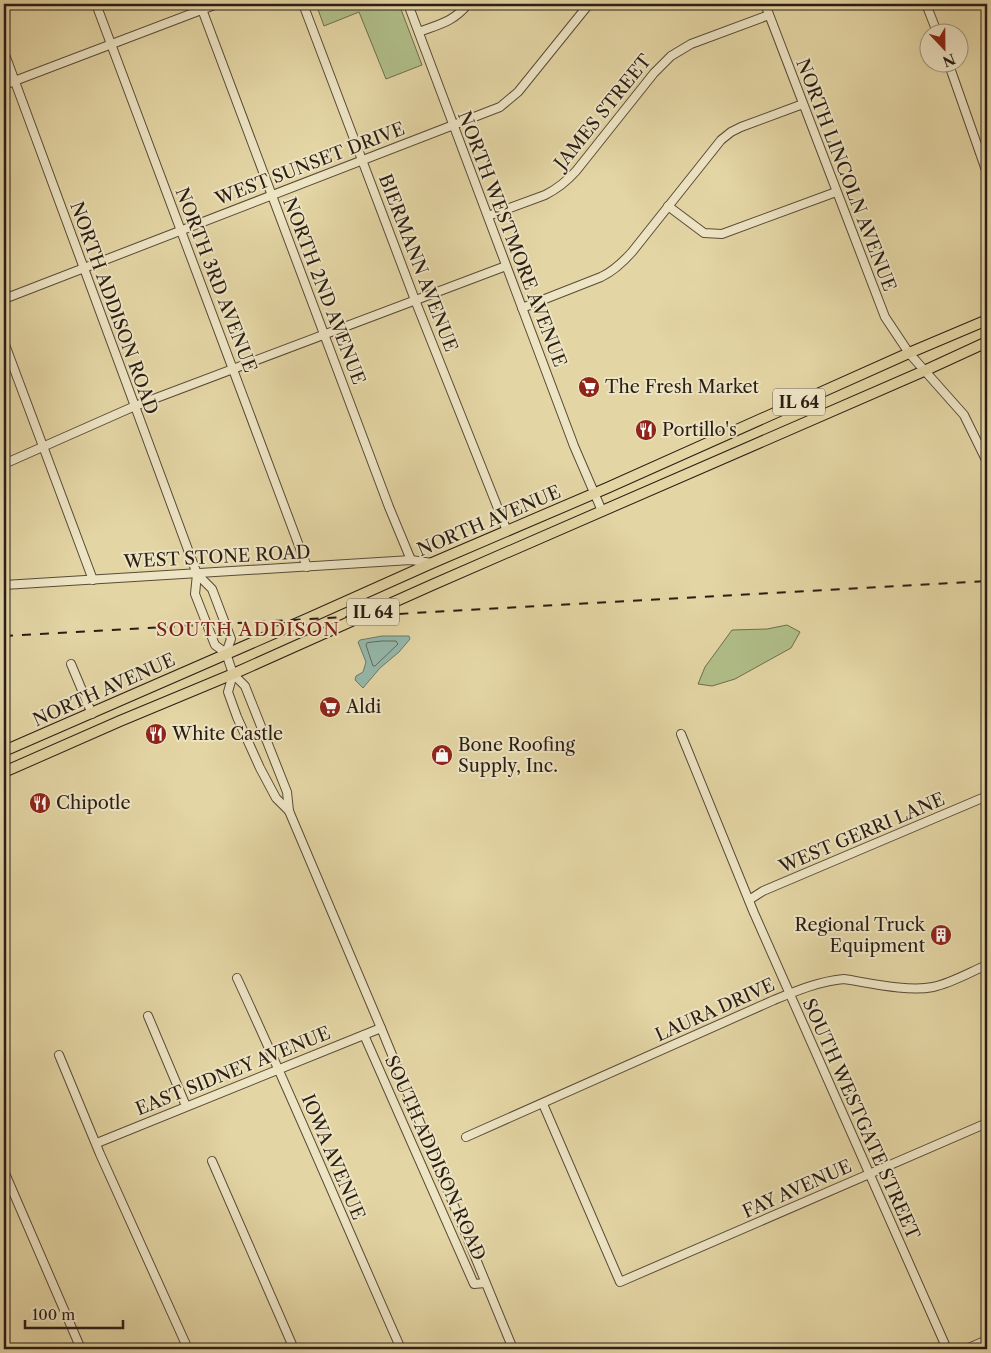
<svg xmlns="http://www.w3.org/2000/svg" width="991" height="1353" viewBox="0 0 991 1353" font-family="'Libre Caslon Text',serif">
	<rect width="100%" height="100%" fill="#e4d5a4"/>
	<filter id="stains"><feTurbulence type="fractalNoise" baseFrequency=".004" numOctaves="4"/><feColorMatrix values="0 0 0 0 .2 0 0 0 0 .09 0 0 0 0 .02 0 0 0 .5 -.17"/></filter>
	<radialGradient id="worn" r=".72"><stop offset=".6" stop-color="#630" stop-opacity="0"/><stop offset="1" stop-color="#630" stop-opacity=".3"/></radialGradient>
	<g fill="#b0be88" stroke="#6d6e4e">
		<polygon points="316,4 399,4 422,65 386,79 359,12 324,26"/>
		<polygon points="787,625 800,632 791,648 735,679 712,686 698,684 705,667 732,630 767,629"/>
	</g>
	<polygon fill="#95b8ab" stroke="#6a7a6f" points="382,636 409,636 410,639 399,652 380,668 363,688 355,680 356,676 363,672 366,662 358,642 360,640"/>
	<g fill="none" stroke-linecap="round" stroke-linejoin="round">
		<polygon stroke="#606a60" stroke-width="1" points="382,641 396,641 398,644 375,666 373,666 366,645 367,643"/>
		<g stroke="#584b38" stroke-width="10">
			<g id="minor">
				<polyline points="96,4 307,567"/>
				<polyline points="200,4 389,507 411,560"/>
				<polyline points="303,4 415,300 507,531"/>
				<polyline points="408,4 574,446 602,511"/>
				<polyline points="765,4 885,317 909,353 964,415 987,462"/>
				<polyline points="926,4 937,32"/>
				<path d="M419,32C440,24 453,22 468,4"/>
				<polyline points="4,52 197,574 195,594 215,645 226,653 233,674 245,686 287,792 289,811 381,1028 513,1349"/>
				<polyline points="948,62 987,173"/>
				<polyline points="4,85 217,4"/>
				<polyline points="668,206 704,233 722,234 836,192"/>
				<path d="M488,216L545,195C557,189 567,181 576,171L654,73L671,56L691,44L769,15"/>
				<polyline points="4,299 500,107 518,92 589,4"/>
				<path d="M522,308L601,277C614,271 623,262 632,252L721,140L731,132L741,127L803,104"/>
				<polyline points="4,342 93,580"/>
				<polyline points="4,464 135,406 506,266"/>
				<polyline points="197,574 212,589 231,639 226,653"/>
				<polyline points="4,585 411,560 432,563"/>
				<polyline points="71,664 92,714"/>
				<polyline points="233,674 228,692 237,717 260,768 276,798 289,811"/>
				<polyline points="681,734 754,913 947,1349"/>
				<polyline points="749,900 763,891 987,796"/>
				<path d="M237,978C294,1101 346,1225 401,1349"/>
				<polyline points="148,1016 186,1106"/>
				<polyline points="364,1035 474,1284 485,1283"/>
				<polyline points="59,1055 100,1154 188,1349"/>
				<polyline points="543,1104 620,1282 987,1123"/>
				<path d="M466,1137L774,1000C796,991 820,981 844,979C870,983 908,992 933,987C952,983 970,972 987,965"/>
				<polyline points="97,1143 381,1028"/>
				<polyline points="212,1161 294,1349"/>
				<polyline points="4,1171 81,1349"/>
				<polyline points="966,1349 987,1340"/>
			</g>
		</g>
		<g stroke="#2a1d14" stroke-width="12">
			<g id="major">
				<polyline points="4,751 309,618 432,563 607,488 909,353 987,320"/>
				<polyline points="4,772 120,721 233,674 432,585 924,371 987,342"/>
			</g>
		</g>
		<use href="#minor" stroke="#ede4c4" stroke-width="8"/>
		<use href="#major" stroke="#e4d5a4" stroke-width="10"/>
		<polyline stroke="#2a1d14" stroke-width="2" stroke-dasharray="9 9" stroke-linecap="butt" points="4,636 987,581"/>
	</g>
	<defs>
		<g id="supermarket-disc" transform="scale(1.125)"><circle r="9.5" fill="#8f2418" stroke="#ede4c4"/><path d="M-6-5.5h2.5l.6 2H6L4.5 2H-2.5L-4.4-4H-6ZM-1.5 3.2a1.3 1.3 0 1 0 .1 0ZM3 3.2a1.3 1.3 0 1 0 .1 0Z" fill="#fff"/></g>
		<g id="restaurant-disc" transform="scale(1.125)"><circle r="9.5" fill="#8f2418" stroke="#ede4c4"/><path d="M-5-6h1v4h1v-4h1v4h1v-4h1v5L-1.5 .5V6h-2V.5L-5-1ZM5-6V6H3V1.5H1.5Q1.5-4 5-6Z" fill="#fff"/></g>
		<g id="shop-disc" transform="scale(1.125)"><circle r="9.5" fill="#8f2418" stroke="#ede4c4"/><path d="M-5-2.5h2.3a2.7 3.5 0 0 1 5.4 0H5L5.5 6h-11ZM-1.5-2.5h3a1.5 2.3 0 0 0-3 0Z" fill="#fff"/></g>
		<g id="building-disc" transform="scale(1.125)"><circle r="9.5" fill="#8f2418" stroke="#ede4c4"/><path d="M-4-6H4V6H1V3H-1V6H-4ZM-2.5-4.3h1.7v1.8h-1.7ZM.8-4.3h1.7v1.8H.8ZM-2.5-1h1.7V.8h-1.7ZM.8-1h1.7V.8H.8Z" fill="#fff"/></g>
	</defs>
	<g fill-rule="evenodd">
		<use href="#supermarket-disc" x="589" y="387"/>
		<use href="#restaurant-disc" x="646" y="430"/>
		<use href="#supermarket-disc" x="330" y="707"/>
		<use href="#restaurant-disc" x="156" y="734"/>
		<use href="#shop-disc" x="442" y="755"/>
		<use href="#restaurant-disc" x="40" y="803"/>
		<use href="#building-disc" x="941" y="935"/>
	</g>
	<g text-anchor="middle" stroke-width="4" stroke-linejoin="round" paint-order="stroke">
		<g fill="#ede4c4" stroke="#645949" stroke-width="1">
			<rect x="773" y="388.5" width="52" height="27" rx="4"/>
			<rect x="347" y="598.5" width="52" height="27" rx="4"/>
		</g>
		<g font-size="16" font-weight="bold" fill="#2a1d14">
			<text x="799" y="408">IL 64</text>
			<text x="373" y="618">IL 64</text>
		</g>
		<g font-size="18" fill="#2a1d14" stroke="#ede4c4">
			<text transform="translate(603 112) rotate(-51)" y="6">JAMES STREET</text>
			<text transform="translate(310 164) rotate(-21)" y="6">WEST SUNSET DRIVE</text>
			<text transform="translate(846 175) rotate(69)" y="6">NORTH LINCOLN AVENUE</text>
			<text transform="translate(512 239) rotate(69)" y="6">NORTH WESTMORE AVENUE</text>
			<text transform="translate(418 263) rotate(69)" y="6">BIERMANN AVENUE</text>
			<text transform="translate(216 280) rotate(69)" y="6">NORTH 3RD AVENUE</text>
			<text transform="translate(324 291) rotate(69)" y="6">NORTH 2ND AVENUE</text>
			<text transform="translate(114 308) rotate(70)" y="6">NORTH ADDISON ROAD</text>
			<text transform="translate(489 521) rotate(-23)" y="6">NORTH AVENUE</text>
			<text transform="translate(217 557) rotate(-3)" y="6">WEST STONE ROAD</text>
			<text transform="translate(104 690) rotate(-24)" y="6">NORTH AVENUE</text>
			<text transform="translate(862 833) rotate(-23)" y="6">WEST GERRI LANE</text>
			<text transform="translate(715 1010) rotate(-24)" y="6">LAURA DRIVE</text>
			<text transform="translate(233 1071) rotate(-22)" y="6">EAST SIDNEY AVENUE</text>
			<text transform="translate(861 1119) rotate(66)" y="6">SOUTH WESTGATE STREET</text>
			<text transform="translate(333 1157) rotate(67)" y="6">IOWA AVENUE</text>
			<text transform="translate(435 1158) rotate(66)" y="6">SOUTH ADDISON ROAD</text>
			<text transform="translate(797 1189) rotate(-24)" y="6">FAY AVENUE</text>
		</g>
		<g font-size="18" fill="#2a1d14" stroke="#ede4c4" text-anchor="start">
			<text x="605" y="393">The Fresh Market</text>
			<text x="662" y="436">Portillo's</text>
			<text x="346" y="713">Aldi</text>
			<text x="172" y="740">White Castle</text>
			<text x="458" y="751">Bone Roofing<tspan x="458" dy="21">Supply, Inc.</tspan></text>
			<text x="56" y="809">Chipotle</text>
			<text x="925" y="931" text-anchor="end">Regional Truck<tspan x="925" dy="21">Equipment</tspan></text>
		</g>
		<g font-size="19" letter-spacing="1" fill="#7a1f14" stroke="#ede4c4">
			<text x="248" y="636">SOUTH ADDISON</text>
		</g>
	</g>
	<rect width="991" height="1353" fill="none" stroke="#e4d5a4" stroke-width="20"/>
	<rect x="5" y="5" width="981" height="1343" fill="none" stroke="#2a1d14" stroke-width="2.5"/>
	<rect x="10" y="10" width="971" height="1333" fill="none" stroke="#2a1d14"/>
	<g transform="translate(944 48) rotate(158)"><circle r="24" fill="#ede4c4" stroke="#9f947e"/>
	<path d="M0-4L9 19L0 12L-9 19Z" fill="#8f2418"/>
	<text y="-8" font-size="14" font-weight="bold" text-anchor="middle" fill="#2a1d14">N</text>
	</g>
	<path d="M25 1320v8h98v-8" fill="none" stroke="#2a1d14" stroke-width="2.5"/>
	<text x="32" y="1320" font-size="15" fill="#2a1d14" stroke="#ede4c4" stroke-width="4" paint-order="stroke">100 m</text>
	<rect width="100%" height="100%" filter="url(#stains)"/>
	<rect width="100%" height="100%" fill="url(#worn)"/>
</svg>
